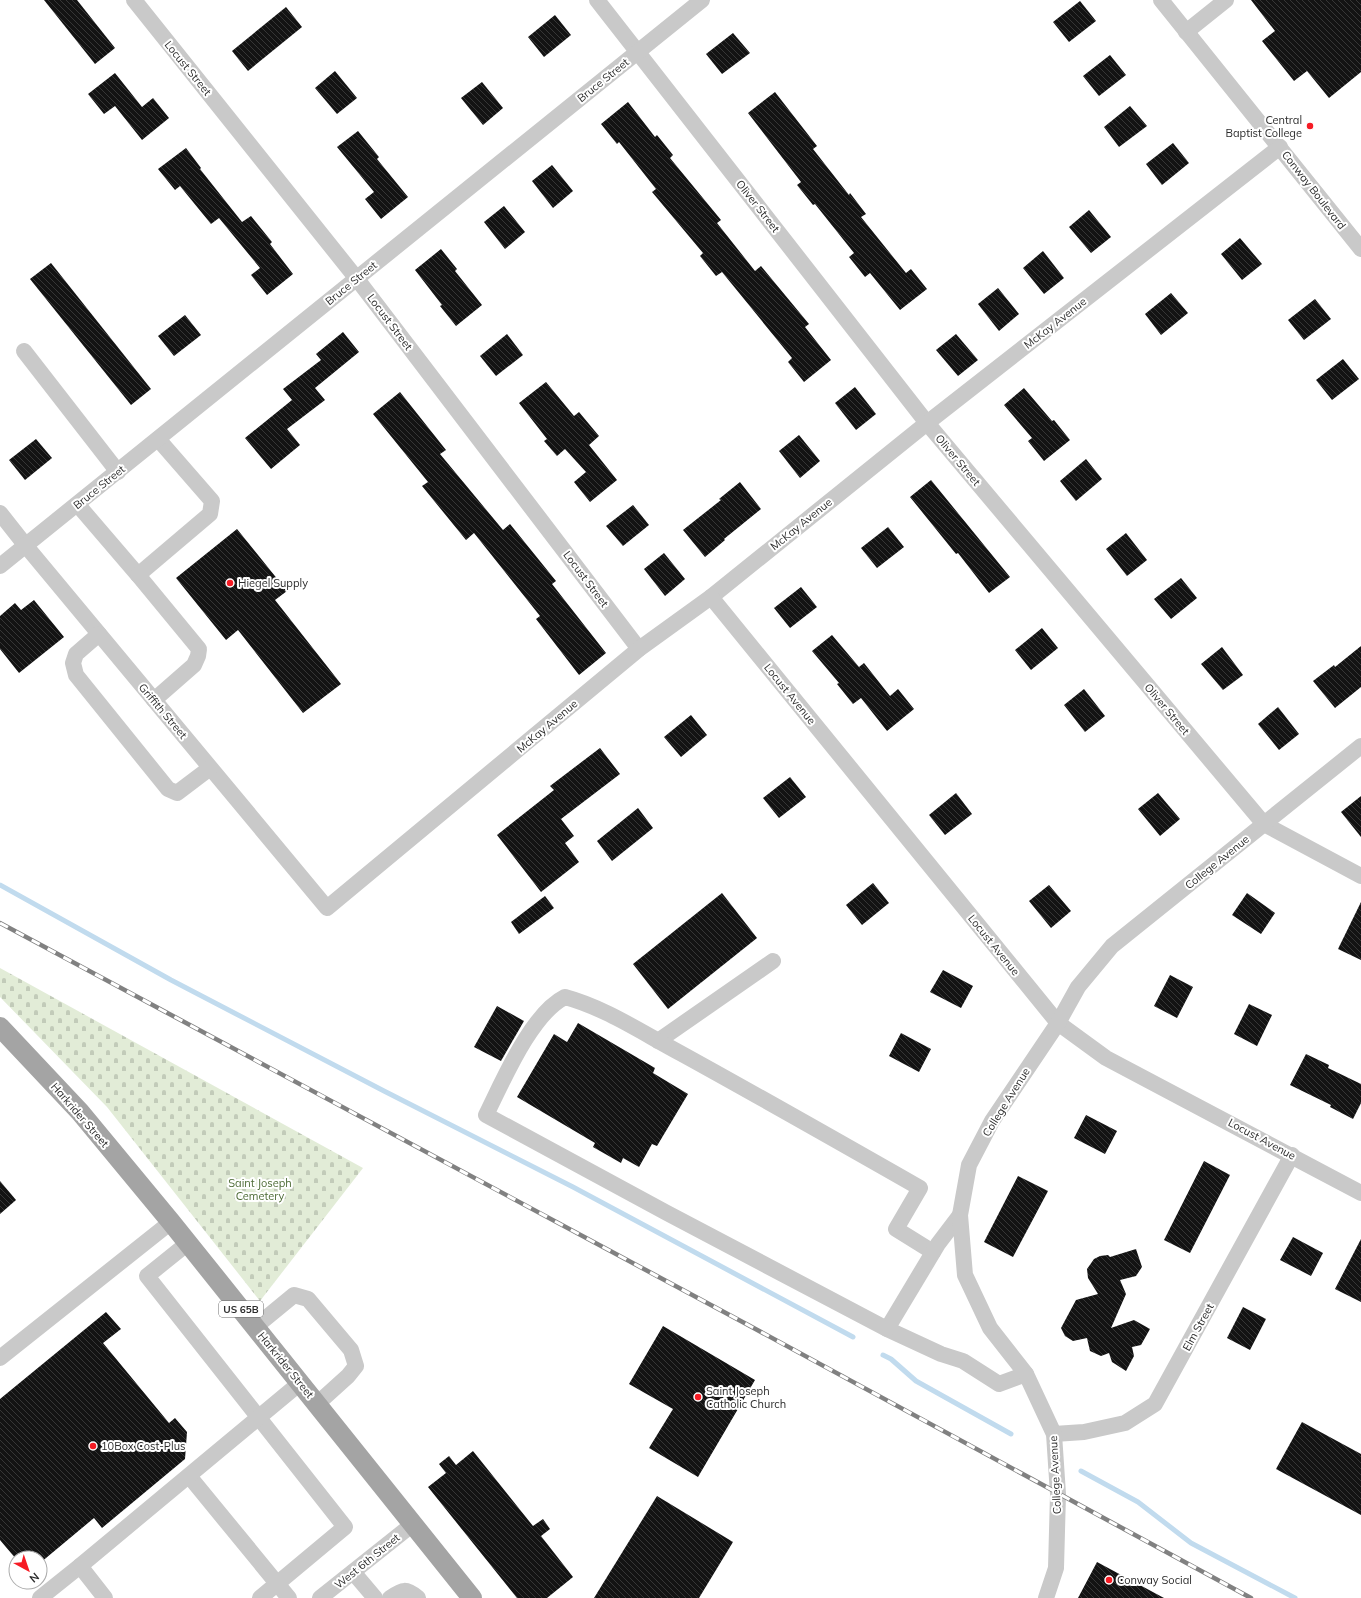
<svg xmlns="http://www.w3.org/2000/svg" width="1361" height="1598" viewBox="0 0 1361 1598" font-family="Mulish,sans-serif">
	<defs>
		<pattern id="cemetery-stones" width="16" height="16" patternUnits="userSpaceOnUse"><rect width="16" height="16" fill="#e2ecd7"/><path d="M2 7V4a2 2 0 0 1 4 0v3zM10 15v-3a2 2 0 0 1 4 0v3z" fill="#c2cbb9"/></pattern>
		<pattern id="building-back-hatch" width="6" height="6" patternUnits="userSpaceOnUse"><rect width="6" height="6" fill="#131313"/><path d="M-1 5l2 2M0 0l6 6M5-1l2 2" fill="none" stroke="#363636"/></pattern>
	</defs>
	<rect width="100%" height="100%" fill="#fff"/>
	<polygon fill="url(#cemetery-stones)" points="0,968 363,1168 260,1301 107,1107 0,997"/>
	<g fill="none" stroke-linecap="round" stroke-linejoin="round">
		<g stroke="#c1dbee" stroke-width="5">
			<polyline points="0,885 171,980 384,1091 573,1187 853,1337"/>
			<polyline points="883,1355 891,1359 916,1381 1011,1434"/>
			<polyline points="1081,1471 1138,1502 1191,1543 1295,1598"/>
		</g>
	</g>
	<g fill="url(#building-back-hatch)">
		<polygon points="44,0 77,0 115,48 95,64"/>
		<polygon points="1251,0 1361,0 1361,72 1329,98 1307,71 1294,81 1262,41 1275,31"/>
		<polygon points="1080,1 1096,21 1069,42 1053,22"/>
		<polygon points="286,7 302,27 248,71 232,51"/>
		<polygon points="555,15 571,35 544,57 528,37"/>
		<polygon points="733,33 750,53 722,74 706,54"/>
		<polygon points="1110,55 1126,75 1099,96 1083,76"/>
		<polygon points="335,71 357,98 337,114 315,88"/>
		<polygon points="115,73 142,107 153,98 169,118 142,140 115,106 104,114 88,94"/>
		<polygon points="482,82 503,108 483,125 461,98"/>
		<polygon points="775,92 817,146 813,149 849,195 850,193 866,214 861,217 906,273 911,269 927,289 900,310 870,273 865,277 849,257 854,253 815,204 813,205 797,185 801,182 748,113"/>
		<polygon points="628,102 655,137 657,135 673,155 670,158 721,220 717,223 755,271 761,266 809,324 805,327 831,360 804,382 788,362 792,358 722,272 716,276 700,256 703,253 652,192 656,189 619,142 617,144 601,124"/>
		<polygon points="1130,106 1147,126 1119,147 1104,127"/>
		<polygon points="358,131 379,157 377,159 408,197 381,219 365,199 374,192 337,147"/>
		<polygon points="1173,143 1189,163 1162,185 1146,164"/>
		<polygon points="186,148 201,168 200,169 242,222 251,216 272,242 270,244 293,274 267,295 251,275 260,268 219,218 211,224 180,186 175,190 158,169"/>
		<polygon points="552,165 573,191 553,208 532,181"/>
		<polygon points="504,206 525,232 505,249 484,222"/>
		<polygon points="1089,210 1111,237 1091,253 1069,227"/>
		<polygon points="1240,238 1262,264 1242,280 1221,254"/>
		<polygon points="441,249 457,269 455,271 482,305 456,326 440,306 442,305 415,270"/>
		<polygon points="1043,251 1064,278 1044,294 1023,268"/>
		<polygon points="51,263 151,389 131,405 30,279"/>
		<polygon points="998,288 1019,314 999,331 978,304"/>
		<polygon points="1171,293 1188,313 1161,335 1145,314"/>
		<polygon points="1315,299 1331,319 1304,340 1288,320"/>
		<polygon points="185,315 201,335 174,356 158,336"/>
		<polygon points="343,332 359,352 315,388 325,400 287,429 300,445 271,469 245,438 292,400 283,389 321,360 316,354"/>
		<polygon points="507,334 523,355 496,376 480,356"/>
		<polygon points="956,334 978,360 958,376 936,350"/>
		<polygon points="1343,359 1359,379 1332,400 1316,380"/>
		<polygon points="546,382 574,416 579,412 599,436 589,445 617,480 590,502 574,482 586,472 565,449 557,456 544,441 547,439 519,403"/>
		<polygon points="855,387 876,414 856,430 835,403"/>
		<polygon points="1024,388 1052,421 1054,420 1070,440 1044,461 1028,441 1032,438 1004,405"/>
		<polygon points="400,392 446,450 440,454 503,530 510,524 556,581 552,584 606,653 579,675 536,619 540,616 474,533 466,540 422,486 428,482 373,414"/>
		<polygon points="799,435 820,461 800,478 779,451"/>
		<polygon points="36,439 52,458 25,480 9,460"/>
		<polygon points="1086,459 1102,479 1076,501 1060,481"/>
		<polygon points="931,480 1010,577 989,593 958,553 956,554 910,497"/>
		<polygon points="740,482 761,509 724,539 725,540 705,557 683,530 721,500 719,499"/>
		<polygon points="633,505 649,525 623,546 606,526"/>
		<polygon points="888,527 904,547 877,568 861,548"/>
		<polygon points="237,529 287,591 275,600 341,684 303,713 238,630 226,640 176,578"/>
		<polygon points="1126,533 1147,560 1127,576 1106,549"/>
		<polygon points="664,553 685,579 665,596 644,569"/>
		<polygon points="1181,578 1197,598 1171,619 1154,599"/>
		<polygon points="801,587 817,607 790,628 774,608"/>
		<polygon points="34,600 64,637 19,673 0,649 0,616 15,603 21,610"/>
		<polygon points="1042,628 1058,648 1031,670 1015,650"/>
		<polygon points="832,635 859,667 864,663 890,696 898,689 914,709 887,731 861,698 853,704 837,684 839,683 812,651"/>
		<polygon points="1361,646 1361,687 1335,708 1313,681 1334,665 1335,667"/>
		<polygon points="1222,647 1243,675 1223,690 1201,664"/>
		<polygon points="1084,689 1105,716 1085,732 1064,705"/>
		<polygon points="1278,707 1299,734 1279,750 1258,724"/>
		<polygon points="691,715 707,735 681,757 664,737"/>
		<polygon points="600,748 620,774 561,819 574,836 565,843 579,862 541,892 497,835 554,790 550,786"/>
		<polygon points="790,777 806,797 779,818 763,798"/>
		<polygon points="956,793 972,814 945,835 929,815"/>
		<polygon points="1158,793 1180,819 1160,836 1138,809"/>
		<polygon points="1361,796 1361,837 1341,812"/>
		<polygon points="638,808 653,828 612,861 597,841"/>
		<polygon points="873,883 889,903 862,925 846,905"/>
		<polygon points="1049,885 1071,911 1051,928 1029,901"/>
		<polygon points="722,893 757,938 668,1009 633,964"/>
		<polygon points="1247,893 1275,913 1261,934 1232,915"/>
		<polygon points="545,896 554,908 519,934 511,922"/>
		<polygon points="1361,902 1361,960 1338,949"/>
		<polygon points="943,970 973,986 961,1008 930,992"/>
		<polygon points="1170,975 1193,987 1177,1018 1154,1006"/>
		<polygon points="1249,1004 1272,1015 1257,1046 1234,1034"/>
		<polygon points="497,1006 524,1021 501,1061 474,1047"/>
		<polygon points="578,1023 655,1068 653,1073 688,1094 657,1146 652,1144 639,1167 623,1158 621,1163 593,1147 595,1143 517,1097 554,1034 567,1042"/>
		<polygon points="901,1033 931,1049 919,1072 889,1056"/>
		<polygon points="1306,1054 1329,1065 1328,1068 1361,1084 1361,1103 1353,1119 1330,1107 1331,1105 1290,1085"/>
		<polygon points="1086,1115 1117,1131 1105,1154 1074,1138"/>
		<polygon points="1204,1161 1230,1175 1190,1253 1164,1240"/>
		<polygon points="1018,1176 1048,1191 1013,1257 984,1242"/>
		<polygon points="0,1181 16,1200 0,1214"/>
		<polygon points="1293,1237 1323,1253 1311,1276 1280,1260"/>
		<polygon points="1361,1239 1361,1302 1335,1289"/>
		<polygon points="1136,1249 1142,1267 1136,1276 1120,1280 1126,1294 1111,1328 1134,1320 1150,1329 1141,1345 1132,1347 1134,1356 1126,1371 1112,1362 1109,1353 1101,1356 1090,1351 1087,1338 1073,1341 1065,1336 1061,1328 1076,1300 1098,1294 1088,1278 1087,1269 1094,1259 1100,1256 1108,1255 1110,1257"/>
		<polygon points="1243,1307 1266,1319 1250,1350 1227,1338"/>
		<polygon points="106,1312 121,1329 103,1343 169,1423 175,1418 187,1432 185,1459 102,1528 94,1518 40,1563 40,1558 16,1558 16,1559 0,1540 0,1399"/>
		<polygon points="663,1326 755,1380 698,1477 649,1448 673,1409 629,1384"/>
		<polygon points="1302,1422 1361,1454 1361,1515 1276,1469"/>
		<polygon points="473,1451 533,1526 543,1519 550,1529 541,1536 573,1577 547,1598 517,1598 428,1487 446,1473 439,1464 449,1456 456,1465"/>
		<polygon points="657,1496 733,1542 699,1598 594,1598"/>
		<polygon points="1097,1562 1164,1598 1078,1598"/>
	</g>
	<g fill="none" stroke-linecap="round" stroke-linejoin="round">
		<g stroke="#c9c9c9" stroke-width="16">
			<polyline points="134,0 357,279 639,649"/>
			<polyline points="597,0 927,423 1264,824 1361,876"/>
			<polyline points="1161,0 1361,249"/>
			<polyline points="1186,32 1226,0"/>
			<polyline points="24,351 118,472"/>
			<polyline points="78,505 138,575 210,514 212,501 158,439"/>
			<polyline points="0,513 26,546 327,908 639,649 711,597 927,423 1280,147"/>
			<polyline points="0,566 702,0"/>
			<polyline points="138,575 199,649 198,656 194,665 154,700"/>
			<polyline points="711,597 1058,1023 1106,1058 1361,1193"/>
			<polyline points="99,634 76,654 73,663 76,675 168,789 177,793 210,768"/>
			<polyline points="658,1041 773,961"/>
			<polyline points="188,1243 147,1276 345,1527 260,1598"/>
			<path d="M933,1252L896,1229L920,1188C841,1143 762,1098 682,1054C644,1034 606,1008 565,997C531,1014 503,1081 486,1115L667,1213L887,1329L941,1354L963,1361L999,1384L1026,1374"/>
			<polyline points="255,1327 294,1295 308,1299 351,1350 356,1366 348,1376 317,1404"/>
			<polyline points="887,1329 938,1244 960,1215"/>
			<polyline points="0,1358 171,1222"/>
			<polyline points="1054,1434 1084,1432 1125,1423 1155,1404 1292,1155"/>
			<polyline points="189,1476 289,1598"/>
			<polyline points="353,1572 375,1598"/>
			<polyline points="40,1598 80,1566"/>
			<polyline points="105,1598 80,1566 300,1383"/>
			<polyline points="320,1598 413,1524"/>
			<path d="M390,1598C403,1589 406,1588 418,1598"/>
			<polyline points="1046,1598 1056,1568 1058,1494 1054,1434 1026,1374 990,1328 965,1275 960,1215 969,1165 992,1121 1058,1023 1078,987 1112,946 1361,746"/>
		</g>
		<polyline stroke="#a4a4a4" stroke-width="20" points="0,1027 80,1112 171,1222 472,1598"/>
		<g stroke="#818181" stroke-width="4.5">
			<polyline id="rail" points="0,923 750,1326 1251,1598"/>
		</g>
		<use href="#rail" stroke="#fff" stroke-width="3" stroke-dasharray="9" stroke-linecap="butt"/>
	</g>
	<g fill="#f61b24" stroke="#fff" stroke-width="1.5">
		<circle cx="1310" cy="126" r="4"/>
		<circle cx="230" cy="583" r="4"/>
		<circle cx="698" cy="1397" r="4"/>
		<circle cx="93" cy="1446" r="4"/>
		<circle cx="1109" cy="1580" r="4"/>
	</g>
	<g text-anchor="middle" stroke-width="4" stroke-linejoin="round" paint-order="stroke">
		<rect fill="#fff" stroke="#6b6b6b" stroke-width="1" x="219" y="1301" width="44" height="16" rx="3"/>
		<g font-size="10" font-weight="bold" fill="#2c2c2c">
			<text x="241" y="1313">US 65B</text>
		</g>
		<g font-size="11" fill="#2c2c2c" stroke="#fff">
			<text transform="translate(188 68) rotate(51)" y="4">Locust Street</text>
			<text transform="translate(603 80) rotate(-39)" y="4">Bruce Street</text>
			<text transform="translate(1314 190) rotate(52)" y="4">Conway Boulevard</text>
			<text transform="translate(758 206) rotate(52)" y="4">Oliver Street</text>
			<text transform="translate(351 283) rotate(-39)" y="4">Bruce Street</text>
			<text transform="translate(390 322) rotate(53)" y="4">Locust Street</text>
			<text transform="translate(1055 323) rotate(-38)" y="4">McKay Avenue</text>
			<text transform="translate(958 460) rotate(50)" y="4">Oliver Street</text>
			<text transform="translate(99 487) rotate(-39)" y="4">Bruce Street</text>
			<text transform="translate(801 524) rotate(-39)" y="4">McKay Avenue</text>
			<text transform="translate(586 579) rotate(53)" y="4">Locust Street</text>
			<text transform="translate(790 694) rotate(51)" y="4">Locust Avenue</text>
			<text transform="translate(1167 709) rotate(50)" y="4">Oliver Street</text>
			<text transform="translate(163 711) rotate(50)" y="4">Griffith Street</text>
			<text transform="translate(547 726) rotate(-40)" y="4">McKay Avenue</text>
			<text transform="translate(1217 862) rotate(-39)" y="4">College Avenue</text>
			<text transform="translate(994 945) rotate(51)" y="4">Locust Avenue</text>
			<text transform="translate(1006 1102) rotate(-58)" y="4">College Avenue</text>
			<text transform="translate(80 1115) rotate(49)" y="4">Harkrider Street</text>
			<text transform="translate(1262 1139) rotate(28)" y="4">Locust Avenue</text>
			<text transform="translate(1198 1327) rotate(-61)" y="4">Elm Street</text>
			<text transform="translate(286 1365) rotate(51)" y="4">Harkrider Street</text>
			<text transform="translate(1055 1475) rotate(-93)" y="4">College Avenue</text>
			<text transform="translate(367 1561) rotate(-39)" y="4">West 6th Street</text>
		</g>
		<g font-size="11" fill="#2c2c2c" stroke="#fff" text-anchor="start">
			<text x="1302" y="124" text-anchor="end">Central<tspan x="1302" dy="13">Baptist College</tspan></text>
			<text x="238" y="587">Hiegel Supply</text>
			<text x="706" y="1395">Saint Joseph<tspan x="706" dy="13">Catholic Church</tspan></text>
			<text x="101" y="1450">10Box Cost-Plus</text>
			<text x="1117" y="1584">Conway Social</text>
		</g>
		<g font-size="11" fill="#4d6b36" stroke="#fff">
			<text x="260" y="1187">Saint Joseph<tspan x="260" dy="13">Cemetery</tspan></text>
		</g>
	</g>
	<g transform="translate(28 1570) rotate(140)"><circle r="19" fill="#ffffff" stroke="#ababab"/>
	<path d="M0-3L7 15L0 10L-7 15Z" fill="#f61b24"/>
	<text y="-6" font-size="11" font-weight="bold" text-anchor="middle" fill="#2c2c2c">N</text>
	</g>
</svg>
